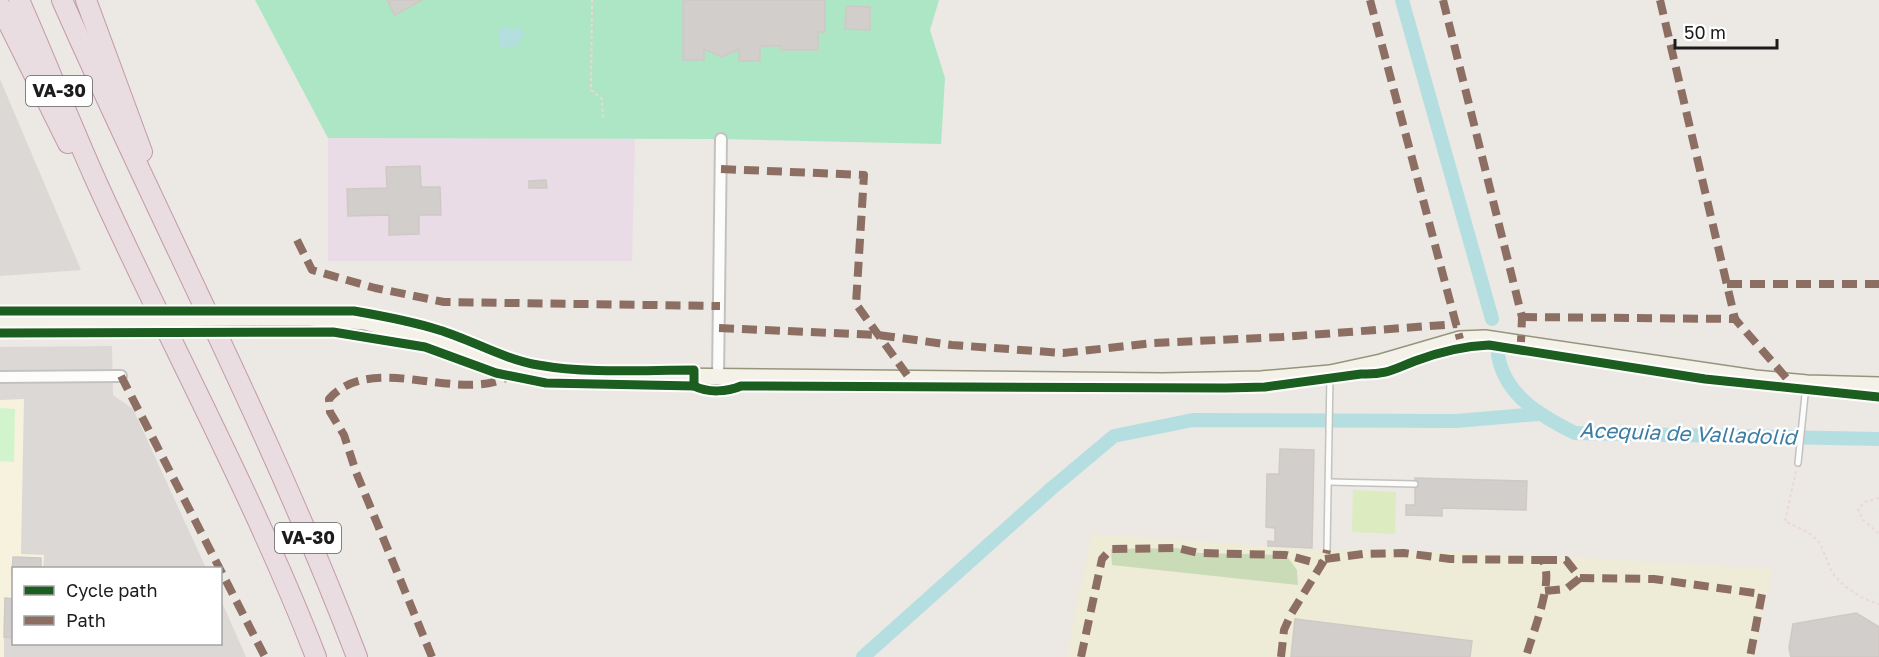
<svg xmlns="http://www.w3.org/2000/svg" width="1879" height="657" viewBox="0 0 1879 657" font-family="'Golos Text',sans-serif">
	<rect width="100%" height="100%" fill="#ece8e4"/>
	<g fill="#dbd8d6">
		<polygon points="0,79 81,270 0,276"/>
		<polygon points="112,346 113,395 133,409 206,568 14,568 14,644 220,644 221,600 246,657 0,657 0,347"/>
	</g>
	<polygon fill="#eadce6" points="328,138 635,139 632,261 328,261"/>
	<polygon fill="#f6f2de" points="24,399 21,554 44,555 43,568 14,568 13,638 4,638 4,657 0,657 0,400"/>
	<polygon fill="#eeebd6" points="1092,534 1327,550 1481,552 1772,569 1754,657 1066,657"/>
	<polygon fill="#ddebc0" points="1353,490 1396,492 1395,534 1352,532"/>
	<polygon fill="#c9dcb7" points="1177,548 1199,553 1286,555 1297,570 1298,585 1112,565 1111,549"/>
	<polygon fill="#d2f4cc" points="0,408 15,409 14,462 0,461"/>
	<polygon fill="#ace6c5" points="255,0 939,0 930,30 945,78 941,144 721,139 328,138"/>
	<polygon fill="#b5dee1" points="517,27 525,33 519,41 519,46 500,47 499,28 509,28 511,32"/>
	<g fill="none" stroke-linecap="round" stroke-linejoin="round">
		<g stroke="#b5dee1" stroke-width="14">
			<polyline points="1402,0 1492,319"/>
			<path d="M1498,355C1505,396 1541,416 1575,433L1879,439"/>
			<polyline points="863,657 1052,488 1114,436 1193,420 1456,421 1539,414"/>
		</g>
	</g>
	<g fill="#d2cecb" stroke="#cfc9c5" stroke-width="1.5">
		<polygon points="387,0 422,0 395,15"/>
		<polygon points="683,0 825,0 825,32 818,32 818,50 781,50 781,46 760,46 760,61 739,61 739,49 722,57 704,49 704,60 683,60"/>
		<polygon points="846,6 870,7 870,30 845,29"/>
		<polygon points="420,166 421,187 440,187 441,215 419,215 419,234 389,235 389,215 348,216 347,189 387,188 386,167"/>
		<polygon points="546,180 547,188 529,188 529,181"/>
		<polygon points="1280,449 1314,450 1312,548 1268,546 1268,541 1275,542 1275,528 1266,527 1267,474 1279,474"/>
		<polygon points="1415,478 1527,481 1526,510 1442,508 1442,516 1406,515 1406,505 1415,505"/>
		<polygon points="13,557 41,558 41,568 14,568 12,577"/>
		<polygon points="5,598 14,599 14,638 4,637"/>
		<polygon points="1856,613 1879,627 1879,657 1791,657 1789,648 1793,624"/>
		<polygon points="1295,619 1472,641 1470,657 1291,657"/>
	</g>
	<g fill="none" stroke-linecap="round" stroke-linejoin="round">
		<g stroke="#c4c2c0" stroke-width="8">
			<g id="lane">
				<polyline points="1798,463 1806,385"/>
				<polyline points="1329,482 1415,484"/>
				<polyline points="1327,550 1330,374"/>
			</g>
		</g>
		<g stroke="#c4c2c0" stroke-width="14">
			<g id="street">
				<polyline points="0,377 121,376"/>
				<polyline points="718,378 721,139"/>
			</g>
		</g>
		<g stroke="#96947c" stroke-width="18">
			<g id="secondary">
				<polyline points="256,318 310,318 365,322 430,339 517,369 559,375 1163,381 1261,379 1330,373 1381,362 1460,339 1485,338 1755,378 1807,383 1879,385"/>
				<polyline points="0,321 121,319"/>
			</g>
		</g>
		<g stroke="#c399aa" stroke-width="22">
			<g id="highway">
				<path d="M19,0C46,61 70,123 97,183C169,342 253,495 316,657"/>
				<path d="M62,0C159,220 271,432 357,657"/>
				<polyline points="86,0 142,152"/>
				<polyline points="0,6 68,143"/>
			</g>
		</g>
		<g stroke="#ebd7d7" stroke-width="2" stroke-dasharray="3 3" stroke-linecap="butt">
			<polyline points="592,0 591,90 602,99 603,119"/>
			<path d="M1796,471L1785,521C1796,527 1810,531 1818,541C1824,550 1827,562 1832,572C1842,587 1862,599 1879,604"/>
			<polyline points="1879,498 1865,502 1858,509 1863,520 1879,534"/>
		</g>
		<use href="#lane" stroke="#fcfcfb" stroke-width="5"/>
		<use href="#street" stroke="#fcfcfb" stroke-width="10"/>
		<use href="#secondary" stroke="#f4f2e8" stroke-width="15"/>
		<use href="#highway" stroke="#eadde1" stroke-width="20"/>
		<g stroke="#96947c" stroke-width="18" stroke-linecap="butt">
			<polyline id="secondary-bridge" points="121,319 256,318"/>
		</g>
		<use href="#secondary-bridge" stroke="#f4f2e8" stroke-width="15"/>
		<g stroke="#8d6e63" stroke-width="8" stroke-dasharray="15 8" stroke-linecap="butt">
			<polyline points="1370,0 1460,339"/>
			<polyline points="1443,0 1522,317 1521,342"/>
			<polyline points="1660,0 1735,319"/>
			<polyline points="721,169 864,175 856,304 910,379"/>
			<polyline points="297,240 312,270 375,288 444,302 720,306"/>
			<polyline points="1727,284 1879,284"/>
			<polyline points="1522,317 1735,319 1789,381"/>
			<polyline points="719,328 878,335 952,345 1063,353 1154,343 1282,337 1457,324"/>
			<polyline points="121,376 265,657"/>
			<path d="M1325,559L1363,554L1404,553L1450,559L1542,560C1556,578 1532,634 1526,657"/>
			<polyline points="1542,560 1566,560 1580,578 1654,579 1762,594 1750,657"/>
			<polyline points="1545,591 1566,589 1580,578"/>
			<path d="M432,657L356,472L344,435L330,412L329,399C372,351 456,403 508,377"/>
			<polyline points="1081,657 1102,559 1111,549 1177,548 1199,553 1286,555 1320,564"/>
			<polyline points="1281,657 1284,630 1291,614 1325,559 1327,550"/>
		</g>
		<g stroke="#fff" stroke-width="13">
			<g id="cycleway">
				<path d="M0,311H354C383,316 411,321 439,330C472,340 503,359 538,365C588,374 643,370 694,370V386"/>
				<path d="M0,333L333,332L425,347L496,373L546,383L694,386C708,393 727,392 741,386L1226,388L1265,387L1361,374C1387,375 1394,369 1415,361C1439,352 1464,346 1489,345L1705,379L1879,397"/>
			</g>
		</g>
		<use href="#cycleway" stroke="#1b5e20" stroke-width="9"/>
	</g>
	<g text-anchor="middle" stroke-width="5" stroke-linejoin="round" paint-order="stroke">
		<g fill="#fff" stroke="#606060" stroke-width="1.5">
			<rect x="26" y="76" width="66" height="30" rx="4.5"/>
			<rect x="275" y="523" width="66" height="30" rx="4.5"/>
		</g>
		<g font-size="18" font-weight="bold" fill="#1c1c1c">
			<text x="59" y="97">VA-30</text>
			<text x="308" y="544">VA-30</text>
		</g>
		<g font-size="21" font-style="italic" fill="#3d7da3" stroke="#fff">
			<text transform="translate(1688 434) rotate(2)" y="7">Acequia de Valladolid</text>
		</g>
	</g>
	<rect x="12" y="567" width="210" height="78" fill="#ffffff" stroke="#a4a4a4" stroke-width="1.5"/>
	<rect x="24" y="586" width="30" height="9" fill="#1b5e20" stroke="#a4a4a4" stroke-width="1.5"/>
	<text x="66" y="597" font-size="18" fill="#1c1c1c">Cycle path</text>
	<rect x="24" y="616" width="30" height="9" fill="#8d6e63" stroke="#a4a4a4" stroke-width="1.5"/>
	<text x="66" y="627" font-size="18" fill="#1c1c1c">Path</text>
	<path d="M1675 39v9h102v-9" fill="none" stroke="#1c1c1c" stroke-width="3"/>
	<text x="1684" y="39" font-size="18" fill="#1c1c1c" stroke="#ffffff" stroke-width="4.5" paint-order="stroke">50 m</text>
</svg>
